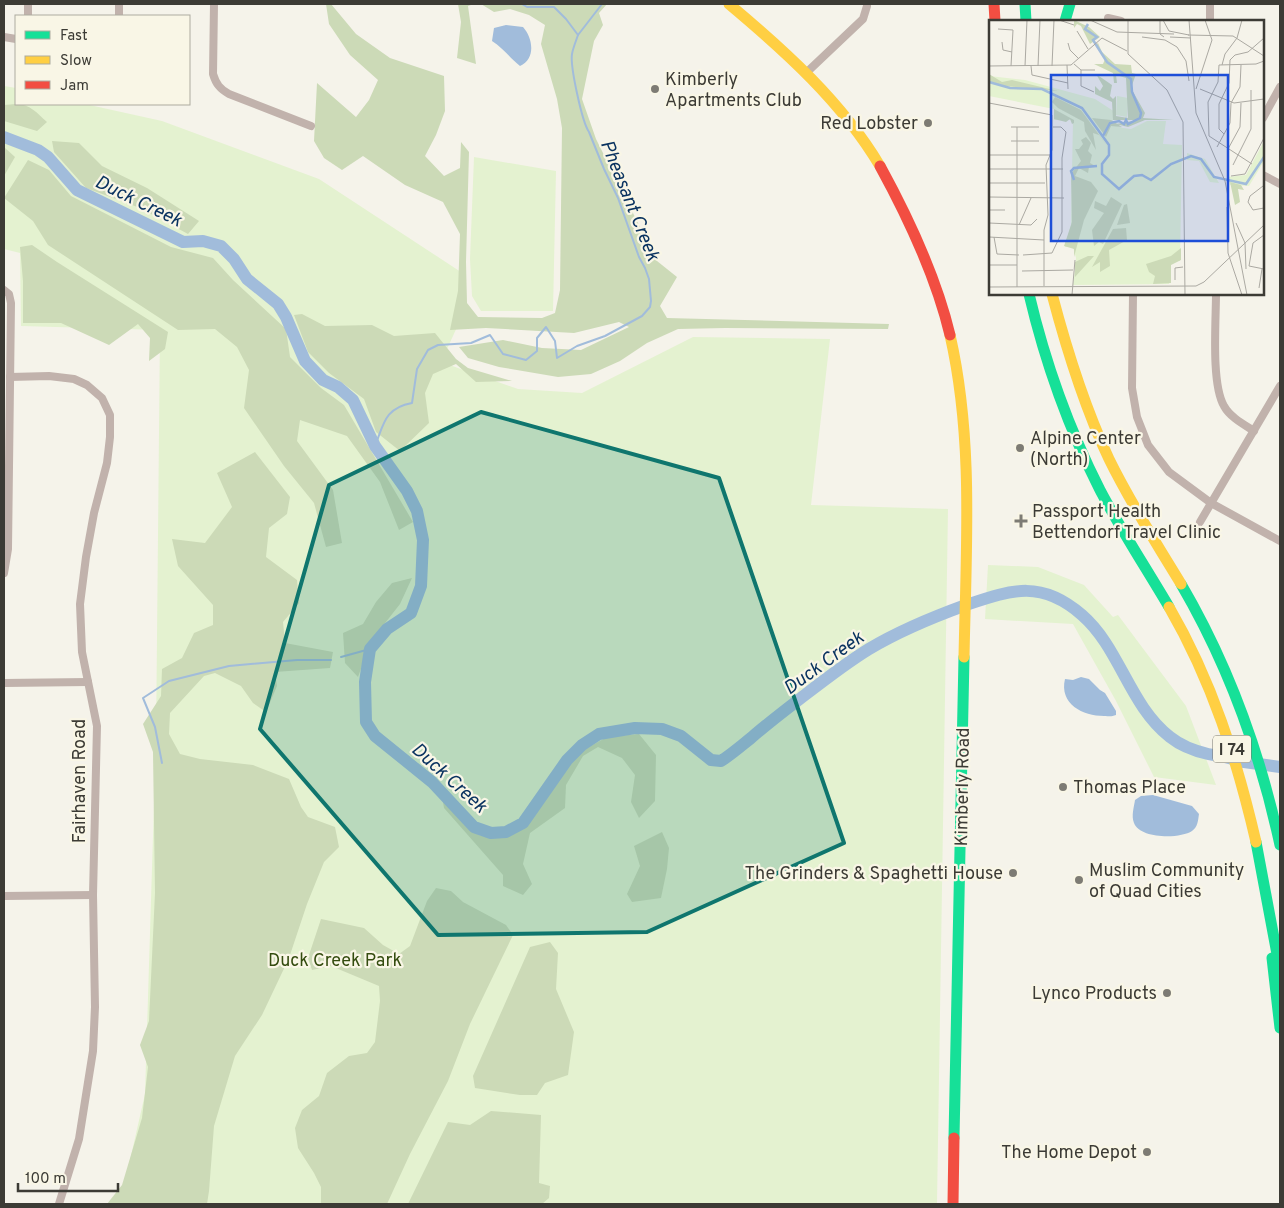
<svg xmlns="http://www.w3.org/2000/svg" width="1284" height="1208" viewBox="0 0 1284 1208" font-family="Overpass,sans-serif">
	<rect width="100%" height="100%" fill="#f5f3ea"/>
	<g fill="#e4f2d0">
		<polygon points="4,86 16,88 16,104 85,104 162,121 319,179 464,274 464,312 441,362 518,389 582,393 693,337 830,339 811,505 948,509 937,1204 120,1204 145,1094 156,739 160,330 21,326 20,253 4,249"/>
		<polygon points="474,157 556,171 553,311 481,311 472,296 470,259"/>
		<polygon points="988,565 1038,567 1084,585 1113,617 1118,615 1186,706 1216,785 1154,777 1116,701 1073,624 985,619"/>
	</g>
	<g fill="#ccdab7">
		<polygon points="326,4 331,4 356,34 390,58 444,76 445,111 436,135 425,156 444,176 460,168 461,142 469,152 466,262 467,303 478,317 542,318 555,313 560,290 562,128 557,99 541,44 545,25 529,15 510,9 494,12 481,4 607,4 599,13 603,25 594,41 582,99 596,139 657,261 677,277 660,306 667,318 889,324 888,329 725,328 678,329 647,343 620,361 591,374 558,377 499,367 468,358 459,347 503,340 542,348 581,350 629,327 619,322 574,333 486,328 450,330 458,291 460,234 443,202 405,185 363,156 342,170 324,158 314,141 317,83 356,117 369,100 378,80 350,55 329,24"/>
		<polygon points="458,4 474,4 468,6 476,64 457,58 461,22"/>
		<path d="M16,104C30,104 37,113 47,122L37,131L4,121V105Z"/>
		<polygon points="52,141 79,143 102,166 147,188 199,221 188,234 140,208 86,188 54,152"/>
		<polygon points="4,147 15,157 4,176"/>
		<polygon points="28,160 49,170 71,196 171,247 213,258 233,280 286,329 290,357 321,388 344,405 413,522 399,530 380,482 347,436 300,420 297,441 333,490 342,543 326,547 314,503 284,466 244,408 249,370 237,347 215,329 178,330 48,245 33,221 4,198"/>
		<polygon points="32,245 57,262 168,332 165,349 149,361 150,338 138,324 109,345 61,323 23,323 23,281 20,247"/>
		<polygon points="302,314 325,326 372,325 394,336 435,333 456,359 468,368 512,381 476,382 456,364 433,374 425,393 429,423 400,451 376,432 364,399 329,373 308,352 294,315"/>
		<polygon points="255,452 290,497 287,514 269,528 266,557 297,580 299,603 283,622 285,643 333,652 330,668 275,672 277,686 266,712 253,703 241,686 215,673 204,676 170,713 169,734 180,754 200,759 253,765 289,779 301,807 308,817 335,827 339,847 324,862 307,904 289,958 262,1015 235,1056 214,1126 209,1191 207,1204 107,1204 122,1185 142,1118 148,1067 140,1045 149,1021 155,893 153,752 143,724 161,696 162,669 182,658 194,633 213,625 213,605 178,566 172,539 205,543 232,507 217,473"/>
		<polygon points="412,578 400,604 371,641 358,677 345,663 343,633 363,624 376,602 392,583"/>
		<polygon points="639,734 656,755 655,801 639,818 631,802 635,775 622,758 598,747 583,756 566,785 565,808 530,833 523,864 532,884 523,895 503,886 503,875 444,808 442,796 479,835 496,838 516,833 534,815 578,753 607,737"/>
		<polygon points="662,832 669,848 667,869 661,898 632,902 627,894 640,866 634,846"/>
		<polygon points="436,888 451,891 463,902 506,925 513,935 470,1024 448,1081 410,1154 387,1204 321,1204 321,1187 314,1173 298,1148 295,1128 302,1110 319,1096 327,1073 349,1056 367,1053 375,1042 380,1001 379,986 331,966 312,970 308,958 321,919 364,928 383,945 399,954 410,946 427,901"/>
		<polygon points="550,942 558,953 556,989 574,1032 568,1075 545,1083 537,1095 520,1095 475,1088 473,1076 530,947"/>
		<polygon points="491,1111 541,1115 539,1183 550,1186 549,1198 542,1204 408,1204 448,1122 470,1125"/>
	</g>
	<g fill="#a1bcdb">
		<path d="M506,25L523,27C533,38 536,59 520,66C510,58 503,48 492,41L494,28Z"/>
		<path d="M1081,677L1089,679L1100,690L1105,693L1116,711V715C1111,717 1109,716 1104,716C1083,716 1059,704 1065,679L1073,680Z"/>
		<path d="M1153,795L1192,806L1199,814C1198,820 1198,827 1192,831C1180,839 1140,839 1134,823C1131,816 1134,807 1135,800L1141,796Z"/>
	</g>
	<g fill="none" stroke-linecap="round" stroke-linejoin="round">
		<g stroke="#a1bcdb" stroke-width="2">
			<polyline points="578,35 602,4"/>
			<path d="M375,446C384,423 385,408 412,403L417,369L428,350L438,345L471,343L490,335L503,354L526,360L537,351V338L546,327L555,341L557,358L577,346L605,336L642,316L650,307L651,301L649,279L645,268L639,257L618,198L604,169L589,132C582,122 570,66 572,54C573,48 576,41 578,35L566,19L554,7H527L522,4"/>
			<polyline points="341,657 370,649"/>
			<polyline points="162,763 155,727 143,698 169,681 229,666 297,660 331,660"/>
		</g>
		<path stroke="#a1bcdb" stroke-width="12" d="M4,137L38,150L48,157L77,190L183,242L203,241L221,246L234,259L247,279L278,304L286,317L305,361L323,380L338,387L353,400L375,446L407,491L417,511L423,540L421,586L411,613L387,629L370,649L365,682L366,722L375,736L432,782L474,827L491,833L506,832L523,823L567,760L582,745L599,734L635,728L662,729L681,736L711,760L721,761C732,754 741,746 751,738C767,724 784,711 801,698C823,681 846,663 869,649C899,631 933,617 966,605C1011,590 1041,579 1082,615C1120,648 1129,705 1170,737C1180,745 1195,751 1208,754C1217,756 1228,756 1237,761L1280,767"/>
		<g stroke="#c1b2ac" stroke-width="8">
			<polyline points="28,4 28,16"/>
			<polyline points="119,4 119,16"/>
			<path d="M214,4L213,74C216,84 220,89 229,94L311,126"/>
			<polyline points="1210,4 1210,21"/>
			<polyline points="1108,18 1121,21"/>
			<polyline points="4,37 16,39"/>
			<polyline points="806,73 863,19 867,6"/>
			<polyline points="1263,118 1280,87"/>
			<polyline points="1263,175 1280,184"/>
			<polyline points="4,290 9,294 11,303 8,549 4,573"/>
			<polyline points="1133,294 1132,388 1137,417 1148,445 1169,472 1211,503 1280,541"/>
			<path d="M1216,294C1216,321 1211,384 1224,406C1230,417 1243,424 1254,431"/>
			<polyline points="10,377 49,376 74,379 87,385 102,398 110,415 110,437 107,463 94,513 86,557 80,604 82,652 97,726 93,895 95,1007 93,1051 79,1139 59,1204"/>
			<polyline points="1200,522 1280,386"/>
			<polyline points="4,683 88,682"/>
			<polyline points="4,896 93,895"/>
		</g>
		<g stroke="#16e098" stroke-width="11">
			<polyline points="1025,4 1026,21"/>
			<polyline points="1065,21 1070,4"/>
			<path d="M1029,294C1045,362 1068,427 1100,490C1121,530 1146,568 1169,607"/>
			<path d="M1181,584C1229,666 1260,752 1280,845"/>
			<polyline points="1256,842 1280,970"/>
			<polyline points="1272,958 1280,1028"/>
			<polyline points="954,1138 964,657"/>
		</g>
		<g stroke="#ffcf43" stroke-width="11">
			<path d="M729,4C785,51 842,102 880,166"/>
			<path d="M1052,294C1067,351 1084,406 1109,459C1130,502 1156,543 1181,584"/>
			<path d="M950,335C974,440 966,550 964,657"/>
			<path d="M1169,607C1212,681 1237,760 1256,842"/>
		</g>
		<g stroke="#f24e42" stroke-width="11">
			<polyline points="994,4 995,21"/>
			<path d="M880,166C909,219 936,276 950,335"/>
			<polyline points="953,1204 954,1138"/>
		</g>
	</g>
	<path fill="#0f766e" fill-opacity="0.2" stroke="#0f766e" stroke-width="4" stroke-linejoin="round" d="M481,412L719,478L844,843L647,932L438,935L260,729L329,485Z"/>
	<g fill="#7d7b74" stroke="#f9f6e6" stroke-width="2">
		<circle cx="655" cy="89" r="5"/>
		<circle cx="928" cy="123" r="5"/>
		<circle cx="1020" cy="448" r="5"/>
		<path d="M1018.5 513.5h5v5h5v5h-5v5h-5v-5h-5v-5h5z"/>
		<circle cx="1063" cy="787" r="5"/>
		<circle cx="1013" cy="873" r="5"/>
		<circle cx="1079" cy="880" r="5"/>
		<circle cx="1167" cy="993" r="5"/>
		<circle cx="1147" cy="1152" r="5"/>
	</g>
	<g text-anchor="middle" stroke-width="4.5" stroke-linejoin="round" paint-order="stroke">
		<rect fill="#f9f6e6" stroke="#75736a" stroke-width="1" x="1213" y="735.5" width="38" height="27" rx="4"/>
		<g font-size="16" font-weight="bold" fill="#3c3b35">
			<text x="1232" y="755">I 74</text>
		</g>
		<g font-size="18" fill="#3c3b35" stroke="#f9f6e6" text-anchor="start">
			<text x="665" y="85">Kimberly<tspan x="665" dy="21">Apartments Club</tspan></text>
			<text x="918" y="129" text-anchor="end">Red Lobster</text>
			<text x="1030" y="444">Alpine Center<tspan x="1030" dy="21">(North)</tspan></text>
			<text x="1032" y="517">Passport Health<tspan x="1032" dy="21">Bettendorf Travel Clinic</tspan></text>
			<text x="1073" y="793">Thomas Place</text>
			<text x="1089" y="876">Muslim Community<tspan x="1089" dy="21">of Quad Cities</tspan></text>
			<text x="1003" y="879" text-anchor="end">The Grinders &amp; Spaghetti House</text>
			<text x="1157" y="999" text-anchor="end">Lynco Products</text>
			<text x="1137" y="1158" text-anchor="end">The Home Depot</text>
		</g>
		<g font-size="18" fill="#3c3b35" stroke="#f9f6e6">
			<text transform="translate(79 781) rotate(-90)" y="6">Fairhaven Road</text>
			<text transform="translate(962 787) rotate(-89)" y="6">Kimberly Road</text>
		</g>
		<g font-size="18" fill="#344c0f" stroke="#f9f6e6">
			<text x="335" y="966">Duck Creek Park</text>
		</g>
		<g font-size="19" font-style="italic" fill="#0a3360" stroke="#f9f6e6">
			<text transform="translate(139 200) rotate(26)" y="7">Duck Creek</text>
			<text transform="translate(631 200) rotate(68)" y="7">Pheasant Creek</text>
			<text transform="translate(823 662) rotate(-36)" y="7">Duck Creek</text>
			<text transform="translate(450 777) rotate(42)" y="7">Duck Creek</text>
		</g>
	</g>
	<g transform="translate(989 20)">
		<rect width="275" height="275" fill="#f5f3ea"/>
		<path d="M0,56L36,60L106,79L126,92L123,104L134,108L142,109L158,101H177L174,124L193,125L191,241H180V264L84,265L87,238L84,227H76L82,205L84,100H65V89L0,76ZM128,76L139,78L138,97L127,95ZM275,121V141L260,166L241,165L238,157L257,155ZM198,133L216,139L230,163L221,162L210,141L198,140Z" fill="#e4f2d0"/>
		<path d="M85,0L100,7L111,17L101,24L92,6L88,4L85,8ZM109,23L113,32L126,44L142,45L143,53L147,54L142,68L156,93L154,98L185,100H156L139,107L127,104L149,100H124L123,82L106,74V66L111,71L114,66L107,54L123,65L121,76L124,79L127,76V96L139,98L137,58L127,55L128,63H125L124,53L105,44H114L116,39L106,25ZM0,54L13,62L23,60L69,71L15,66L0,61ZM66,77L92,90L119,127L110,115L104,113L107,130L96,111L95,102L69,88L63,82ZM65,89L85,100V103L83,104L81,99L77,102L65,99ZM103,98L122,100L133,107L122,106L117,117ZM97,117L102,123L99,131L103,135L101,143L108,147H100L99,153L90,148L86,156L102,162L109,171L95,200L85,237V229L75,226L83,202L82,154L92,141L86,129H90L94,124L92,120ZM241,162L252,165L255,170L249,169L251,182L246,185ZM122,177L133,184L114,224L110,222L105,226L103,210L115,193L105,188L106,181L117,186ZM138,184L141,203L128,205L135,185ZM137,208L138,220L120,230L121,246L111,252V242L103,247L124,209ZM192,228V240L182,245V263L164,264L166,256L160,252L157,244L182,236ZM99,236H105L86,257V242Z" fill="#ccdab7"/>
		<path fill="none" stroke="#a1bcdb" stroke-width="2.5" d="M99,4L96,9L108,17L104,20L118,42L142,59L143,72L152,93L151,98L139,104L137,100L135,104L130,101L121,103L114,116M0,62L21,68L53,69L93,88L120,125V135L113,144V154L130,169L145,156L153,155L162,160L182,144L202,136L212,139L225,157L257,164L275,137M85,160L82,151L85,148L108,146"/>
		<path fill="none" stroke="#aba9a2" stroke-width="1" d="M70,0L85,5M101,0L128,12L185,14M139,0V34L178,70L194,102L196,275M171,0V14L175,17M174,0L180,11L200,15M200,0L207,93L236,161L258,275M9,9L24,10L22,46M88,11L99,29M199,15L244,16L275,36M153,17L176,20L188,27L197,41L200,61M181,17L202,18M248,18L253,0M13,22L14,30L23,32M79,23L81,30L90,39M85,44L92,50H106M78,45L79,69M233,45L236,34L248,18M0,46L82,45L113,18L138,31M36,46L38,0M42,46L43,55L79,63M49,46L51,0M63,46L65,0M92,50V66L105,72M275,65V109M207,69L223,20L216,0M211,69L245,83L275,79M0,83L63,95V130L57,145L59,195L55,210V266M22,107H50M28,107V267M235,114L230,109V84L240,63L241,40L246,35L259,32L275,18M22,121H50M228,127L241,103L242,83L251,67L252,45M239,129L251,107L252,83M0,135H62M263,144L220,116L219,82L229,62L230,45L267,44L275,41M244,145L262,109V70M0,149H74M242,156L256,154L275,118M0,163H56M274,166L261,176L259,182L264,190L275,188M0,177L75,178M238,187L239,233L253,275M0,190H16M0,203L42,205L48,199M247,203L256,223L257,249M30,205L42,178M275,215L264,223L260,246L275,249M0,217L55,220M5,217L8,234L30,235M34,235L63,233L73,212V138L77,112L72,107H64M0,245H28M33,251L84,250M186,260V248L194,247M0,267L207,266L215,262L275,205M270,268L273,249M83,275L86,240"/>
		<path fill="#1d4ed8" fill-opacity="0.15" stroke="#1d4ed8" stroke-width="2.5" d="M62,55H239V221H62Z"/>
		<rect width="275" height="275" fill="none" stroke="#3c3b35" stroke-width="2.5"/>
	</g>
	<rect width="1284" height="1208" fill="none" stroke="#3c3b35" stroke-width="10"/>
	<rect x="15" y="15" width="175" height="90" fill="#f9f6e6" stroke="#adab9f"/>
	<rect x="25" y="31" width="25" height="8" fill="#16e098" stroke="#adab9f"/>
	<text x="60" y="40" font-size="15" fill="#3c3b35">Fast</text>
	<rect x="25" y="56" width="25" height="8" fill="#ffcf43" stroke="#adab9f"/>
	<text x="60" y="65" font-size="15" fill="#3c3b35">Slow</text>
	<rect x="25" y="81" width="25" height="8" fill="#f24e42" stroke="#adab9f"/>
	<text x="60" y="90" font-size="15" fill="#3c3b35">Jam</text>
	<path d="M18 1183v8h100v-8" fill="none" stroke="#3c3b35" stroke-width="2.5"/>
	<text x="25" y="1183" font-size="15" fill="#3c3b35" stroke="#f9f6e6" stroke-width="4" paint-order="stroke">100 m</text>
</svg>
